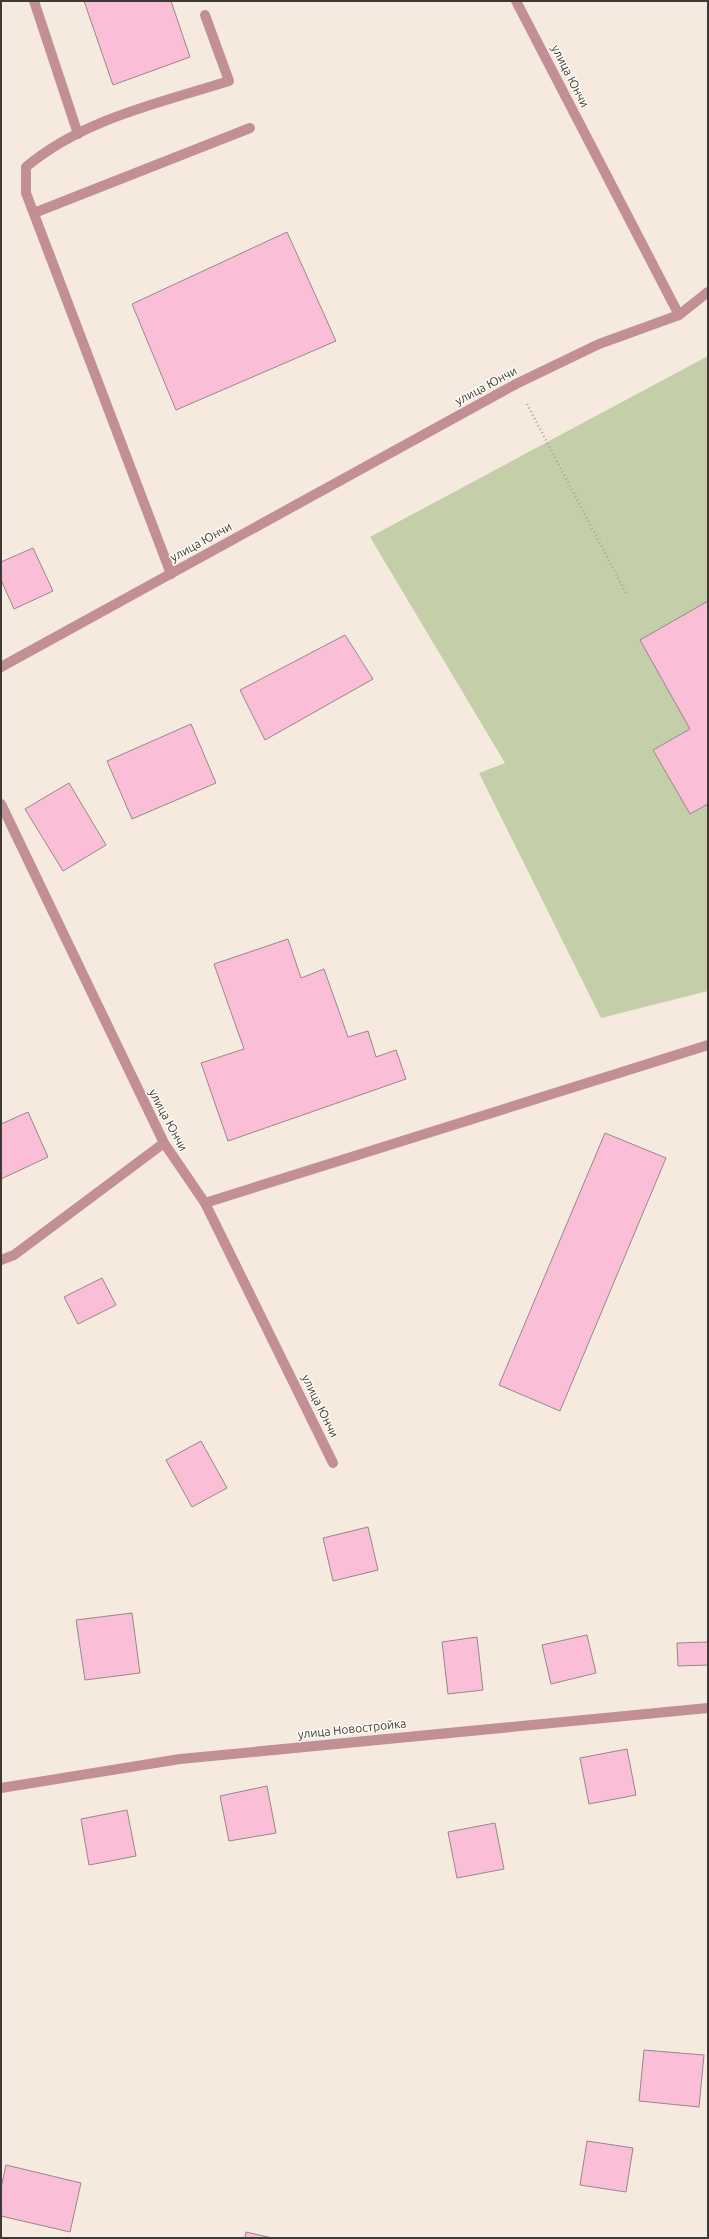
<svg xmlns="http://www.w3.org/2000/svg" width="709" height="2239" viewBox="0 0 709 2239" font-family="Ubuntu,sans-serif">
	<rect width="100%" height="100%" fill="#f6eade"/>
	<polygon fill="#c4cea9" points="708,356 708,991 601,1018 479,773 505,763 370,537"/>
	<g fill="#fabfd7" stroke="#96878d">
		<polygon points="84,1 171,1 190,57 113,85"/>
		<polygon points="287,232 336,341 176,410 132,304"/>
		<polygon points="33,548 53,591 14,609 1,580 1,562"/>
		<polygon points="708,601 708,804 690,814 653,750 690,729 640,640"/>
		<polygon points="345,635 373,679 265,740 240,690"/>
		<polygon points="191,724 216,783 132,819 107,761"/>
		<polygon points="69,783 106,845 63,871 25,809"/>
		<polygon points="288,939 301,978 324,969 348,1037 368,1031 376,1057 396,1050 406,1079 228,1141 201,1063 244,1049 214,964"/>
		<polygon points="28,1112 48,1157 1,1179 1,1124"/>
		<polygon points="605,1133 666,1158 560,1411 499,1385"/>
		<polygon points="102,1278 116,1305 78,1324 64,1297"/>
		<polygon points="201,1441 227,1488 192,1507 166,1460"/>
		<polygon points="368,1527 378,1570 333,1581 323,1538"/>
		<polygon points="132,1613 140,1673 85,1680 76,1620"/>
		<polygon points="587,1635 596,1673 551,1684 542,1645"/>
		<polygon points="477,1637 483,1690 448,1694 442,1642"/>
		<polygon points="708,1642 708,1665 678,1666 677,1643"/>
		<polygon points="627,1749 636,1795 589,1804 580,1758"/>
		<polygon points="267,1786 276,1833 229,1841 220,1796"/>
		<polygon points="127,1810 136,1856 89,1865 81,1819"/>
		<polygon points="495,1823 504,1869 457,1878 448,1832"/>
		<polygon points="644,2050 704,2055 699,2107 639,2101"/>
		<polygon points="587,2141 633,2148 626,2192 580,2185"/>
		<polygon points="6,2165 81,2183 70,2232 1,2216 1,2188"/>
		<polygon points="246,2232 272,2238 245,2238"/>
	</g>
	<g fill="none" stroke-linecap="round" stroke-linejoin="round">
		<polyline stroke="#ada49b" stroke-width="2.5" stroke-dasharray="1 3" stroke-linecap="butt" points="527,404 627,595"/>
		<polyline stroke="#c29094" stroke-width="10" points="679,315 708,292"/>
		<g stroke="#c29094" stroke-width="10">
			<polyline points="34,1 78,134"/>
			<polyline points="34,213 250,128"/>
			<path d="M171,574L26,193V167C83,119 159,103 229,81L205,15"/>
			<polyline points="1,667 516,384 599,344 679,315 516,1"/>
			<polyline points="1,804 164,1143 205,1203 333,1463"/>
			<polyline points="205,1203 708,1045"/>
			<polyline points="1,1260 14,1255 164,1143"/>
			<polyline points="1,1788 180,1759 708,1708"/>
		</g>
	</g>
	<g text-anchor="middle" stroke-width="3" stroke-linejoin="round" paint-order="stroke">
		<g font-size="12" fill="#3d3934" stroke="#fdf9f4">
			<text transform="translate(570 76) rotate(63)" y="4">улица Юнчи</text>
			<text transform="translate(486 386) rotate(-28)" y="4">улица Юнчи</text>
			<text transform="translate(201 542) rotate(-29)" y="4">улица Юнчи</text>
			<text transform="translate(168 1120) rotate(62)" y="4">улица Юнчи</text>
			<text transform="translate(320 1406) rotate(64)" y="4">улица Юнчи</text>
			<text transform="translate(352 1729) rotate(-6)" y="4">улица Новостройка</text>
		</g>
	</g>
	<rect width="709" height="2239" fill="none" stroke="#3d3934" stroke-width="4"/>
</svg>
